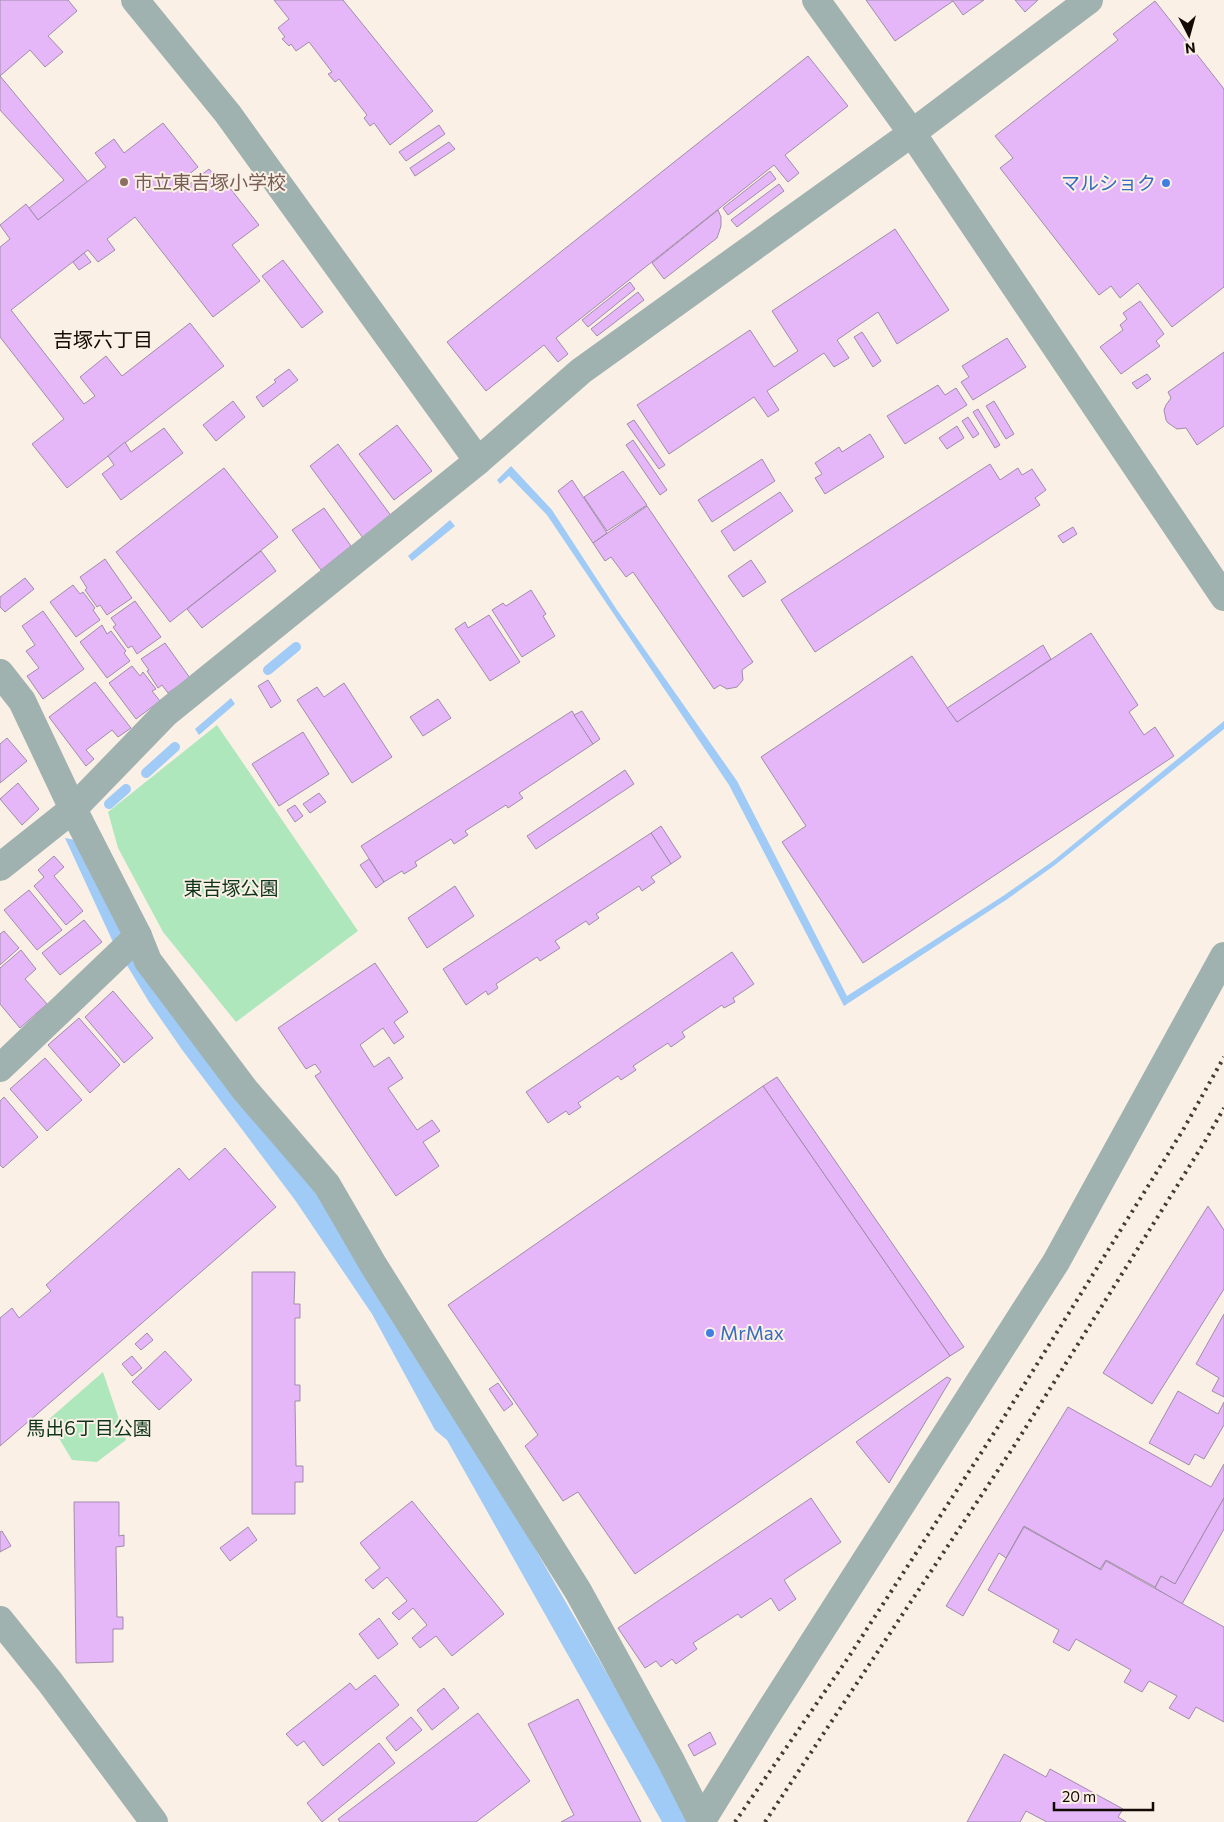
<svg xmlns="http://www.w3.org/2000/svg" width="1224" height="1822" viewBox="0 0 1224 1822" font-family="Commissioner,'Noto Sans JP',sans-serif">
	<rect width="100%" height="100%" fill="#fbf0e6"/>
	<g fill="#aee7bc">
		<polygon points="217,725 358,931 236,1022 163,932 118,848 108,812"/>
		<polygon points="103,1372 126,1440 97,1462 72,1460 48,1420"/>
	</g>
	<g fill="#9fcbf6">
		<polygon points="511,466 552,510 617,610 737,781 847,996 1003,896 1053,861 1224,721 1224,729 1055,865 1006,900 844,1006 729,785 547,515 509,476 500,484 497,480"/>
		<polygon points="450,520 455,526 412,561 408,556"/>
		<polygon points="231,698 235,704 199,735 195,729"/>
		<polygon points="65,838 75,840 127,927 319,1186 466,1429 677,1795 689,1822 662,1822 447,1440 435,1430 372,1314 295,1200 183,1051 149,1002 113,942"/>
	</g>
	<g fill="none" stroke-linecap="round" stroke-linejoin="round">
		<g stroke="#9fcbf6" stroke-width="10">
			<polyline points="268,670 296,647"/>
			<polyline points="146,773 175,747"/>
			<polyline points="109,804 126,789"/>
		</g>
	</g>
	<g fill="#e5b7f9" stroke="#a08da8">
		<polygon points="0,0 68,0 77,11 48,36 63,52 45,67 30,50 0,76"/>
		<polygon points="274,0 343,0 433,111 390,145 374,123 370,126 364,118 367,115 339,79 335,82 328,74 332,72 309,42 296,51 291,44 289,46 282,39 285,37 278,28 289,19"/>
		<polygon points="866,0 984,0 963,15 953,1 895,41"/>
		<polygon points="1015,0 1038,0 1025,12"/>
		<polygon points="1155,1 1224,89 1224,287 1172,327 1138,283 1120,298 1111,286 1099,295 1000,168 1013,158 995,136 1118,40 1113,34"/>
		<polygon points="808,56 848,106 785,155 799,173 788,182 774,165 556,338 568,354 558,362 544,345 486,391 447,342"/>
		<polygon points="0,76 88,182 38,220 29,208 64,180 0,110"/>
		<polygon points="163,123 198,167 182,180 187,186 209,169 223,185 226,183 259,225 232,245 260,281 213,317 135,217 107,239 115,250 98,262 88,250 11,310 84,404 95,396 80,377 106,356 122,376 190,323 224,366 67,488 32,444 64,419 0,337 0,247 10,239 0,225 26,204 38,220 106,167 95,153 114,139 124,153"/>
		<polygon points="439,125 445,134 406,161 399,152"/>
		<polygon points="449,142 455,149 415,176 410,168"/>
		<polygon points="770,171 776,179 728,215 723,208"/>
		<polygon points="779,184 784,191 737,227 731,220"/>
		<polygon points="718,210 721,217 721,226 717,238 664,279 652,263"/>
		<polygon points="895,229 949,310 897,344 878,312 837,340 849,358 834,367 824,353 767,391 779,410 768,417 754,397 669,454 637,405 750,330 774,367 798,351 772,311"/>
		<polygon points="84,253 91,262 79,270 73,262"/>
		<polygon points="283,260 323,312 302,328 262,276"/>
		<polygon points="630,282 635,289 588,327 582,320"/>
		<polygon points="638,292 644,300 597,336 591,329"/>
		<polygon points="1140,301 1164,334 1156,341 1160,346 1121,374 1100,347 1123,330 1120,325 1127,319 1123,313"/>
		<polygon points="862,332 881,361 873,367 854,337"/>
		<polygon points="1007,338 1026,367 973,400 961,382 969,377 962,366"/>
		<polygon points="1224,352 1224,426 1197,445 1186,428 1177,429 1168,423 1166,420 1164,410 1166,405 1171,398 1168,392"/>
		<polygon points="289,369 298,380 263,407 256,397 276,382 274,380"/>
		<polygon points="1147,374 1151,379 1137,389 1132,383"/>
		<polygon points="938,385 945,395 956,388 967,405 905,444 887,416"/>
		<polygon points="233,401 245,417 216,441 203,425"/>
		<polygon points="994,401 1014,434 1006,439 986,406"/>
		<polygon points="978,409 1000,445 995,448 973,412"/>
		<polygon points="968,417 979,434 973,438 962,421"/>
		<polygon points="634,420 665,465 659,469 627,424"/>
		<polygon points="397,425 432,471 394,500 359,454"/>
		<polygon points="957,426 964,438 947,449 939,438"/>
		<polygon points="164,428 183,453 121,500 102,474 114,465 108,456 125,442 131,452"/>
		<polygon points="870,434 884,457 825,494 815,478 822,474 815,463 839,447 842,452"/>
		<polygon points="633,440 667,490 660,495 626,445"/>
		<polygon points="338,444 392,517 363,538 310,466"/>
		<polygon points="762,459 775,481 712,522 698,500"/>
		<polygon points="990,464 1000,480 1018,468 1022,475 1032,469 1046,490 1035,498 1040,505 815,652 781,600"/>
		<polygon points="224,468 278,537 170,622 116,552"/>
		<polygon points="623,471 647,505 607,531 584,497"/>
		<polygon points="572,480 607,533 593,543 558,491"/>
		<polygon points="780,492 793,511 734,551 721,531"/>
		<polygon points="647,506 753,662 742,670 743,680 737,687 727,689 720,685 714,689 633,572 626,577 611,557 605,561 593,543"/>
		<polygon points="324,508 351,546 321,570 292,530"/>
		<polygon points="1073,527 1077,534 1063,543 1058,536"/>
		<polygon points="261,551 276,571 202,628 187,609"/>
		<polygon points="105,559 132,598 107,615 100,605 97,607 85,590 87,588 80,577"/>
		<polygon points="751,560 766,582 743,597 728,576"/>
		<polygon points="25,578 34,589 5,612 0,607 0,597"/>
		<polygon points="73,585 80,594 83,592 95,608 93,610 100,620 76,637 50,602"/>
		<polygon points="531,590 546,614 543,616 555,636 522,657 492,610 503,603 506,606"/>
		<polygon points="135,601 161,637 137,654 132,646 128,648 113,627 116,625 111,618"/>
		<polygon points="43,611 84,669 43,699 27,676 39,668 26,651 35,645 22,626"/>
		<polygon points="489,615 520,662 490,681 455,629 465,622 468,628"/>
		<polygon points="102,625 107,634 111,631 126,651 124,653 130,661 107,678 80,642"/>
		<polygon points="1091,633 1138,705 1129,712 1144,735 1155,727 1174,756 863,963 782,842 806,826 761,757 912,656 957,722"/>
		<polygon points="165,643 190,678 168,693 162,685 158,688 147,671 149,670 141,659"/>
		<polygon points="1043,645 1051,659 957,722 947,708"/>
		<polygon points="132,666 140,676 143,672 156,689 152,691 160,701 136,719 109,683"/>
		<polygon points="268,680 281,701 271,708 258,686"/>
		<polygon points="95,682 131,728 118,737 112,730 86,750 94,759 86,766 49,717"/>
		<polygon points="344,683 392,757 352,783 297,700 317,687 324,697"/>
		<polygon points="438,699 451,718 423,736 410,717"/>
		<polygon points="572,711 593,744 519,793 523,798 508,808 506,805 465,831 468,835 454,844 451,839 415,862 417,866 404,874 402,871 384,882 361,846"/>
		<polygon points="582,711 600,739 593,744 574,715"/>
		<polygon points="303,732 329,774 279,806 252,764"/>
		<polygon points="7,738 27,761 0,783 0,744"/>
		<polygon points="625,770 634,784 536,849 527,836"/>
		<polygon points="18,783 39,809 22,825 0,799"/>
		<polygon points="319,793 326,802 310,813 303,804"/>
		<polygon points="295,805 303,816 295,822 287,810"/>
		<polygon points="661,826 681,857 671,864 651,833"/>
		<polygon points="651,833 671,864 651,877 655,882 642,891 639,886 596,914 599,918 589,925 586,921 555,941 560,948 540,961 537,957 496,984 498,988 488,995 486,991 466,1005 443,969"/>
		<polygon points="54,856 64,867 54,876 83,911 66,925 34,886 44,877 38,870"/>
		<polygon points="369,859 384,882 376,888 360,865"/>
		<polygon points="455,886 474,916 427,948 408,918"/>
		<polygon points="29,890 62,930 37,950 4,910"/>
		<polygon points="84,920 102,942 60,975 42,953"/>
		<polygon points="4,931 19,948 0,965 0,934"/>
		<polygon points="21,950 36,969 25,979 47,1004 20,1028 0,1004 0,968"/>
		<polygon points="732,952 754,984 733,998 735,1002 724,1008 722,1005 682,1032 685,1037 671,1047 668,1043 633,1066 636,1070 621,1080 618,1076 600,1088 578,1103 581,1107 569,1115 566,1111 548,1123 526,1092"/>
		<polygon points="375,963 408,1012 394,1022 404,1037 394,1044 383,1028 360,1045 374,1067 389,1057 403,1078 388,1088 417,1130 432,1120 440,1131 423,1142 439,1166 396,1196 315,1076 321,1072 315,1064 306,1069 278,1028"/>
		<polygon points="113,991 153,1038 124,1063 85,1017"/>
		<polygon points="79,1018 120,1065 90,1093 48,1045"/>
		<polygon points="45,1058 82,1100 47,1131 10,1089"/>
		<polygon points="777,1077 964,1347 950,1356 763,1086"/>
		<polygon points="763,1086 950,1356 635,1574 578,1492 563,1501 525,1446 538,1435 448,1305"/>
		<polygon points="4,1097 38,1137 3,1168 0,1165 0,1101"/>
		<polygon points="225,1148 276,1207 0,1446 0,1318 12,1308 19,1318 51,1291 46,1285 179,1168 189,1180"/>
		<polygon points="1208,1206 1224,1230 1224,1289 1152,1404 1103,1373"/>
		<polygon points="252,1272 295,1272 294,1304 300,1304 300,1318 295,1318 295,1385 300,1385 300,1401 295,1401 296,1466 303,1466 303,1482 295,1482 295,1514 252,1514"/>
		<polygon points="1224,1314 1224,1397 1212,1391 1219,1378 1196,1364"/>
		<polygon points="147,1333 153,1340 141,1350 135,1344"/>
		<polygon points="165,1351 192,1380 159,1410 132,1382"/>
		<polygon points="132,1356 142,1368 132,1376 122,1364"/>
		<polygon points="947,1377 951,1379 889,1483 856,1442"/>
		<polygon points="498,1383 513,1404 504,1411 489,1389"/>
		<polygon points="1178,1391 1218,1414 1224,1402 1224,1425 1204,1459 1195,1454 1189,1465 1149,1443"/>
		<polygon points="1068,1407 1211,1487 1224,1464 1224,1498 1175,1584 1161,1576 1155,1587 1106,1560 1100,1569 1024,1526 1006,1558 999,1553 963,1616 946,1606"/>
		<polygon points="811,1498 841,1542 784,1580 796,1599 779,1611 771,1598 741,1618 738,1614 693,1643 697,1649 676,1664 672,1659 661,1667 656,1661 645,1668 618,1628"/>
		<polygon points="1224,1498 1224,1529 1182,1604 1155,1588 1161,1576 1175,1584"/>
		<polygon points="412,1501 504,1614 452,1656 436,1636 420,1648 412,1638 427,1625 413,1608 399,1620 392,1613 407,1601 387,1577 373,1589 365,1580 380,1568 360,1543"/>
		<polygon points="74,1502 119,1502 119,1536 124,1535 124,1546 116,1547 117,1617 123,1617 123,1629 113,1629 113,1662 76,1663"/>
		<polygon points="248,1527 257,1540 230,1561 220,1548"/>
		<polygon points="1024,1527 1101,1570 1106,1561 1224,1627 1224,1722 1196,1707 1189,1719 1169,1708 1177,1696 1149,1681 1142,1692 1124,1682 1131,1670 1076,1639 1069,1651 1053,1642 1059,1630 988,1590"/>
		<polygon points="2,1531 11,1546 0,1552 0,1532"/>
		<polygon points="379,1618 398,1644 378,1659 359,1634"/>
		<polygon points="375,1675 399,1705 323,1766 304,1741 297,1746 286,1734 350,1683 356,1690"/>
		<polygon points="444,1688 459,1708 432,1730 417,1710"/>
		<polygon points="578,1699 641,1822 561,1822 574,1815 528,1724"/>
		<polygon points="478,1713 530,1781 476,1822 340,1822 338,1819"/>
		<polygon points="411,1717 422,1730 396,1751 386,1738"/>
		<polygon points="710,1732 716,1744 694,1756 688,1745"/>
		<polygon points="379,1743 395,1763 322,1822 307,1803"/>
		<polygon points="1004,1754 1046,1777 1050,1769 1123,1809 1118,1817 1126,1822 1047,1822 1026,1811 1020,1822 967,1822"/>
	</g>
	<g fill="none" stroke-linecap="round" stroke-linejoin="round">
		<g stroke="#a0b2b0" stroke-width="28">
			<polyline points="135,0 228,114 478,461"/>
			<polyline points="816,0 912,133 1224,597"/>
			<polyline points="0,673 22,701 73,809 138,936 148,961 245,1090 327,1185 374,1266 578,1591 671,1761 702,1822"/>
			<polyline points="0,867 73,809 166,713 478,461 581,371 912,133 1089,0"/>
			<polyline points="0,1068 138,936"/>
			<polyline points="0,1620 50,1682 154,1822"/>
			<polyline points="701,1822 762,1723 1056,1262 1224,956"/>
		</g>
		<g stroke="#453b34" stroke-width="4" stroke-dasharray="2.5 5" stroke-linecap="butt">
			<polyline points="735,1822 848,1658 996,1430 1183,1130 1224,1057"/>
			<polyline points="765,1822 1016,1443 1204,1143 1224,1108"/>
		</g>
	</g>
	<circle fill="#8d6e63" stroke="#fbf0e6" stroke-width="2" cx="124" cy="182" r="5"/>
	<g fill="#3f7fe0" stroke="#fbf0e6" stroke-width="2">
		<circle cx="1166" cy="183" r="5"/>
		<circle cx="710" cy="1333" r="5"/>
	</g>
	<g text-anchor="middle" stroke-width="4" stroke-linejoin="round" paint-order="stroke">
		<g font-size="19" fill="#785e54" stroke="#fbf0e6" text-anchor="start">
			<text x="134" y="189">市立東吉塚小学校</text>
		</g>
		<g font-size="19" fill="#366cbe" stroke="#fbf0e6" text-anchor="end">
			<text x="1156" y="190">マルショク</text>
			<text x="720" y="1340" text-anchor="start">MrMax</text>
		</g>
		<g font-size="19" fill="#0e351c" stroke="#fbf0e6">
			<text x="231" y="895">東吉塚公園</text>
			<text x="89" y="1435">馬出6丁目公園</text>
		</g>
		<g font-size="20" fill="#130a04" stroke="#fbf0e6">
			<text x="103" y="347">吉塚六丁目</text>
		</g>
	</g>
	<g transform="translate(1189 35) rotate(174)" stroke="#fbf0e6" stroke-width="4" paint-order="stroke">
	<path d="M0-4L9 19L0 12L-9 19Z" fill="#130a04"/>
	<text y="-8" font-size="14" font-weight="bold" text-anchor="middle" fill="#130a04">N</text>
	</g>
	<path d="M1054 1802v8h99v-8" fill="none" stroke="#130a04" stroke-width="2.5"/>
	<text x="1062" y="1802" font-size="15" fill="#130a04" stroke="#fbf0e6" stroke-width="4" paint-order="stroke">20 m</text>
</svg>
